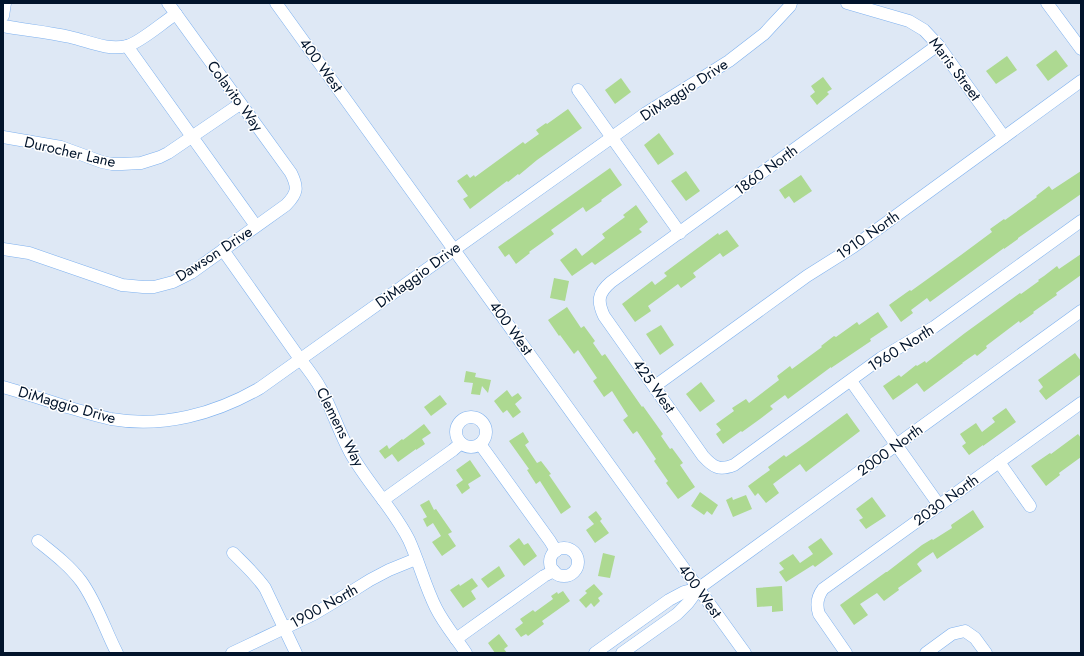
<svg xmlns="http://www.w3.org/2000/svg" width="1084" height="656" viewBox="0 0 1084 656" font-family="Jost,sans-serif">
	<rect width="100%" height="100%" fill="#dee8f5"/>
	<g fill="#add991">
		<polygon points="1056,50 1068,66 1048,81 1036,65"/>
		<polygon points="1007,56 1017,70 996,84 986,71"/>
		<polygon points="823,77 832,89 827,92 829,94 817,105 810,96 815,92 811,86"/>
		<polygon points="621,78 631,92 615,104 605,90"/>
		<polygon points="568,109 582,128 537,160 519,175 518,174 508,182 507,181 470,209 463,199 468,196 457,181 467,174 470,178 474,175 475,177 523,142 525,144 539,134 536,130 546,123 547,124"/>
		<polygon points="659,133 674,154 658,165 644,145"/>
		<polygon points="610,168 622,185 601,200 602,201 586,212 583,207 551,230 554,234 529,252 530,253 516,264 509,254 505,257 498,247"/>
		<polygon points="686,171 700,191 686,201 671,181"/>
		<polygon points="1081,171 1081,194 1018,238 1018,239 1004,249 1004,248 930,302 927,298 911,310 913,313 901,322 889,305 910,290 911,291 961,255 992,232 990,229 1004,219 1005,220 1037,197 1036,196 1049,186 1052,190"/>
		<polygon points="801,175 812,191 794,203 789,196 785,199 779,190"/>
		<polygon points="636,205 648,222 639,229 642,232 595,265 592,262 572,276 560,260 576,248 582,256 605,238 602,234 625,217 623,215"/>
		<polygon points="727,230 739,246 723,257 720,253 693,273 696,277 681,288 678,284 648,306 651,311 635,322 622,304 652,281 655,285 667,276 664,273 718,233 719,235"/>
		<polygon points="1081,254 1081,275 1056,293 1057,295 1033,312 1034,313 1020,323 1019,321 986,346 987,348 977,356 975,354 962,363 963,363 924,392 917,383 893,400 883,386 899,375 901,377 916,365 917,366 925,361 926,363 965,333 1020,293 1021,294 1039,281 1038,280 1044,276 1057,266 1059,269"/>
		<polygon points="554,278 569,281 565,301 550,298"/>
		<polygon points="567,307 581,328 584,326 595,341 593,343 602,356 605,354 642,407 643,406 663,434 661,436 670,449 672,448 683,463 680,465 695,487 678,499 666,483 668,481 654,461 656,459 637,431 633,434 623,420 628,416 612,391 604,397 593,381 597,378 578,350 574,354 560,335 559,336 548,320"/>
		<polygon points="878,312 888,327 870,339 871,341 831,368 831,367 788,399 785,395 770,406 773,409 760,419 742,432 741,431 723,444 716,434 721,430 716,424 734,411 732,408 746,399 749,403 779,380 777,376 790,366 792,369 822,347 821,346 834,336 836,337 857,322 859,325"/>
		<polygon points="661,325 674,345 660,355 646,334"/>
		<polygon points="1075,353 1081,361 1081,374 1046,400 1039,391 1043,387 1038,380"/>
		<polygon points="466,371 476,373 475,377 491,380 488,393 482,386 480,395 471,394 473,383 464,382"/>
		<polygon points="701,382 715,401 700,412 686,394"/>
		<polygon points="507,390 512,397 518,393 522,398 515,404 521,412 513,418 507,410 503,413 494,401"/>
		<polygon points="440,395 447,404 431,416 424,407"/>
		<polygon points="1006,408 1016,422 983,446 983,445 969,455 962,446 966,443 960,434 976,423 982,432 995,422 992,418"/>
		<polygon points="847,413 860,431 806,472 800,464 773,484 779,493 766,503 758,493 755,496 748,486 770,470 768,467 784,455 786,457 806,443"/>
		<polygon points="424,424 431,433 422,439 425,444 416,450 416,449 398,462 392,454 385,459 379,451 387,445 389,449 402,439 403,440"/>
		<polygon points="523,432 529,442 525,445 537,463 541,461 551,474 549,475 571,507 561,514 540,481 536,484 527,470 529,469 509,441"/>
		<polygon points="1078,434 1081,438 1081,457 1059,473 1060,475 1046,486 1031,466 1050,453 1051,454"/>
		<polygon points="470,460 481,476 468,484 470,488 462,494 456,485 463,480 456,470"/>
		<polygon points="700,492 718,505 712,515 707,511 704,515 691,506"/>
		<polygon points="746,495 752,509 733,517 726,500 732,497 733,500"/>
		<polygon points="872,497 886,516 866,529 859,520 863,518 856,509"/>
		<polygon points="429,500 434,510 436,509 452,532 448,534 456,546 442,556 432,542 441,536 433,523 427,527 423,519 427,517 420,505"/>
		<polygon points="973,510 984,527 937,559 933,552 920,561 917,564 922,571 898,588 899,590 884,601 877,593 860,604 868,615 854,625 840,605 886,572 887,572 922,545 932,539 933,540 952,528 951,525"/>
		<polygon points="596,511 602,519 600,521 609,533 595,543 586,530 594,524 588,517"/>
		<polygon points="519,538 524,545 528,543 537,556 524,566 509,546"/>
		<polygon points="821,538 833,554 815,567 813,565 786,582 779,572 784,569 779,563 793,554 800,563 813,554 808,547"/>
		<polygon points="603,553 615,556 610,578 598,576"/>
		<polygon points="499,566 505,576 488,588 481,579"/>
		<polygon points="472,578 478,586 471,591 476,599 463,608 450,590 459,584 460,586"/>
		<polygon points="594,584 603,594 598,598 600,601 594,607 591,603 586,608 579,600 587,593 585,591"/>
		<polygon points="782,586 783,611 772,612 772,606 757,607 756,588"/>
		<polygon points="563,591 570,601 542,621 544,624 528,636 526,634 521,637 515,629 523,623 520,619 533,610 535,612 553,599 551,596 557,592 558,594"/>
		<polygon points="499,634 508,646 504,649 507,653 495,653 488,643"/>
	</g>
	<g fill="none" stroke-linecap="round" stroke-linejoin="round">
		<g stroke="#7eb1ef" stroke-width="13">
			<g id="minor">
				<polyline points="276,3 745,653"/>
				<polyline points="847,3 909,21 924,30 938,45 1004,137"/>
				<polyline points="1047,3 1081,49"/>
				<polyline points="3,16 5,3"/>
				<path d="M3,26C25,30 48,32 70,37C88,41 108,51 127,46C141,42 163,22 176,14"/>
				<path d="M938,45L611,282C598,293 597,301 604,316L703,456C713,467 719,471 734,465L881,358L934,327L1081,221"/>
				<polyline points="127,46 256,226"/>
				<polyline points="578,90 680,233"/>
				<polyline points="3,137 61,147 102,162 112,164 122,164 141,163 160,157 168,153 240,104"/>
				<path d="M3,249L29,253L122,285L143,287H154L173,282L191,273L286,205C298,193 298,187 291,173L168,3"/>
				<path d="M223,250L300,359C308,369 315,378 321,389C332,409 339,432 350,452C367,483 393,508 409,540C419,562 425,586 436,608C444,624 456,638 466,653"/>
				<polyline points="851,381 939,505"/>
				<polyline points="655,386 807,276 853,247 1081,81"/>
				<path d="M3,387C24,393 46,400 67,407C82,411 96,416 111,419C163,428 215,414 260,388L646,113L729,61L764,34L790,6L791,3"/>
				<circle cx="471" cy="432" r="15"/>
				<polyline points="480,444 550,541 556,551"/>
				<polyline points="999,462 1030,506"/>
				<polyline points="383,500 453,450 461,443"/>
				<path d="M38,541C53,553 69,565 81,581C97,603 105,630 117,653"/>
				<circle cx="564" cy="562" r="14"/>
				<path d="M233,553C244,564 256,575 265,588L296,653"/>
				<polyline points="456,639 544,576 554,571"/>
				<polyline points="232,653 314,614 354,590 370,580 389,570 416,559"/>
				<polyline points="595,653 669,600 684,592 699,588"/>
				<polyline points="622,653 677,614 688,603 699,588 1081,311"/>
				<path d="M846,653L819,614C816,605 817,597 823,589L1081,403"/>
				<polyline points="926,653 952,634 965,631 975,638 986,653"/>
			</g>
		</g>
		<use href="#minor" stroke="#fff" stroke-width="12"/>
	</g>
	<g text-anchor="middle" stroke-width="3" stroke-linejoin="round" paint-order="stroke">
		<g font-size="15" fill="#02142b" stroke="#fff">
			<text transform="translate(321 65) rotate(54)" y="5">400 West</text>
			<text transform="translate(955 69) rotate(53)" y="5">Maris Street</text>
			<text transform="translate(684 90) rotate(-33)" y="5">DiMaggio Drive</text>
			<text transform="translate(235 96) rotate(54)" y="5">Colavito Way</text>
			<text transform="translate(70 152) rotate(13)" y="5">Durocher Lane</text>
			<text transform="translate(766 170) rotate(-36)" y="5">1860 North</text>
			<text transform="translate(868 235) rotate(-35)" y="5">1910 North</text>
			<text transform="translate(214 254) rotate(-33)" y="5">Dawson Drive</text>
			<text transform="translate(418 275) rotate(-36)" y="5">DiMaggio Drive</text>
			<text transform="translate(511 328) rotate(54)" y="5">400 West</text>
			<text transform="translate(901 348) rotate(-32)" y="5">1960 North</text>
			<text transform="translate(654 386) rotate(55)" y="5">425 West</text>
			<text transform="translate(67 405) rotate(16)" y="5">DiMaggio Drive</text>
			<text transform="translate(340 427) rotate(63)" y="5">Clemens Way</text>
			<text transform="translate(890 450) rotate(-36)" y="5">2000 North</text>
			<text transform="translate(946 500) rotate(-36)" y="5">2030 North</text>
			<text transform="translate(700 591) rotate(54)" y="5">400 West</text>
			<text transform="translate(324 606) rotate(-29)" y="5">1900 North</text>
		</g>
	</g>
	<rect width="1084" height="656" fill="none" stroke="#02142b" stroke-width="8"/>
</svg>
